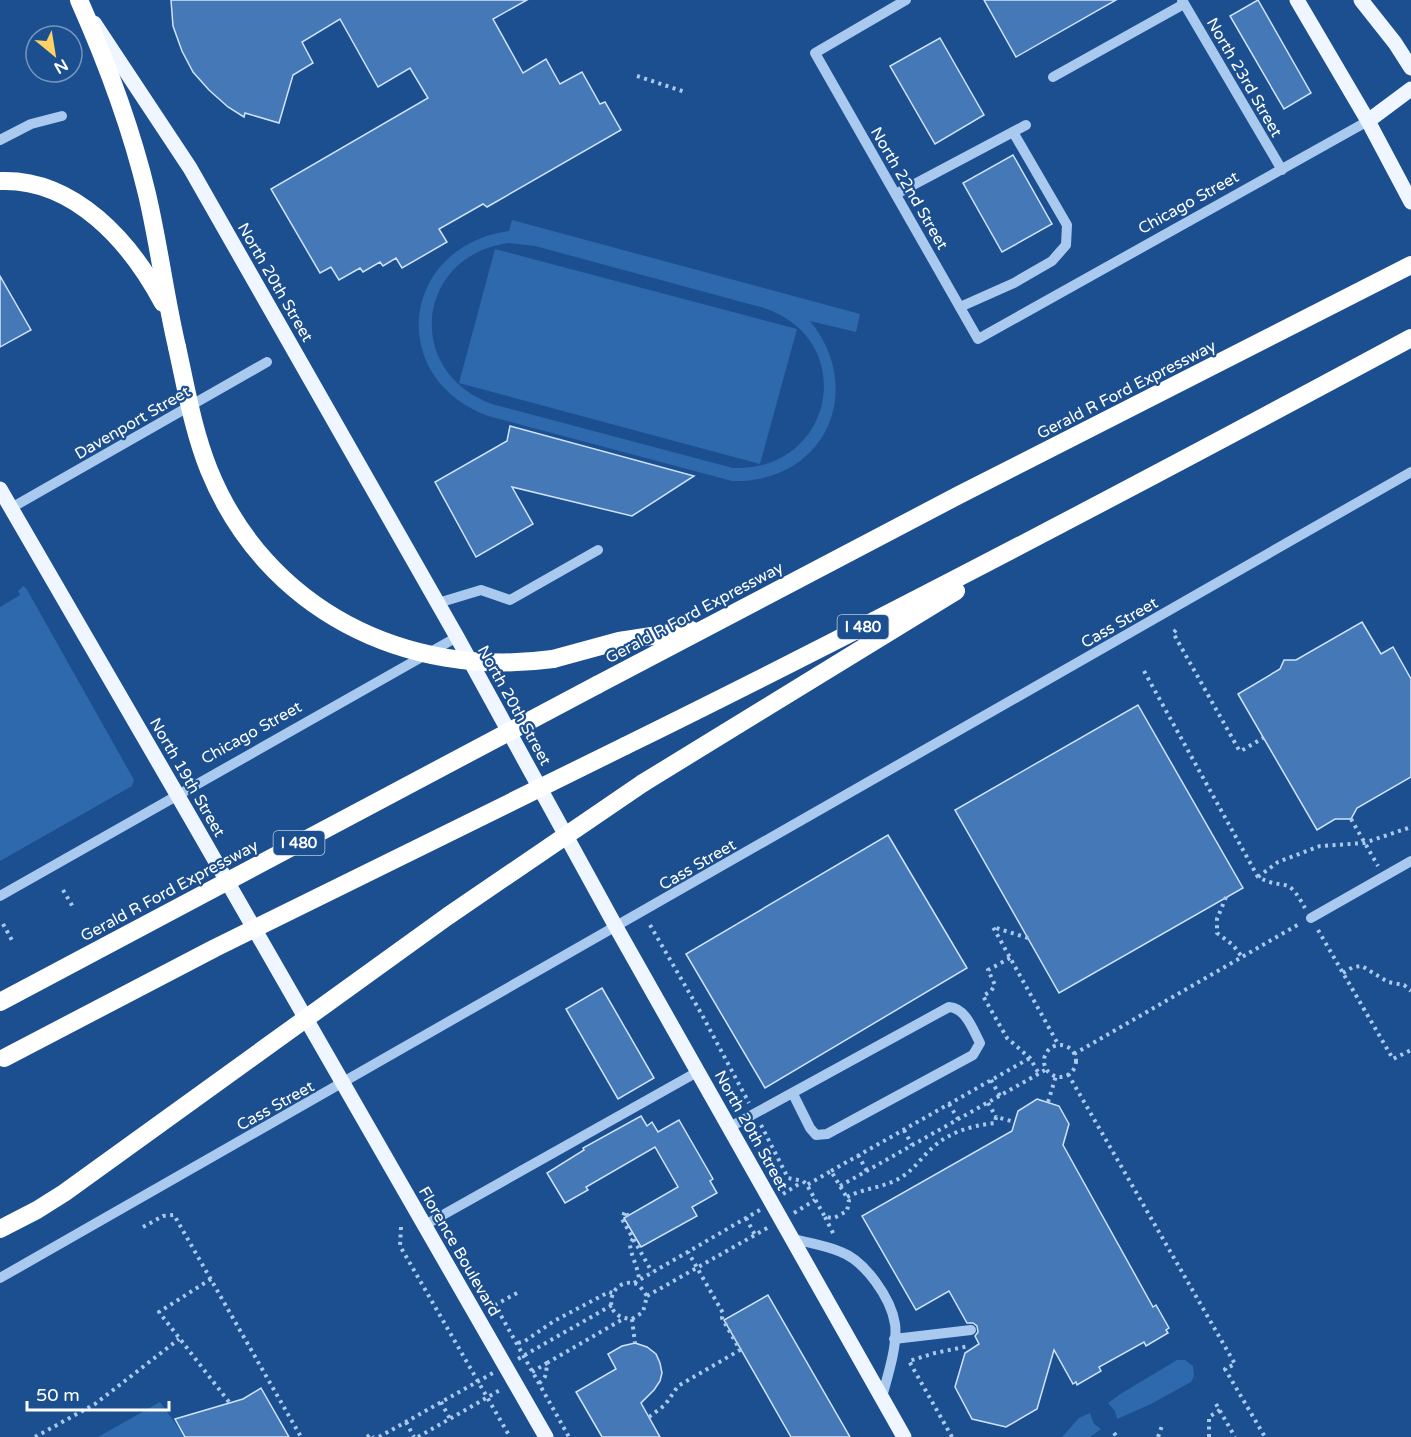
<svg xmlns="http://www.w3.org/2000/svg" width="1411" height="1437" viewBox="0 0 1411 1437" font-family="'Varela Round',sans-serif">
	<rect width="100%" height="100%" fill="#1b4f8f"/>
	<g fill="#2e69ad" fill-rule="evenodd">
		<path d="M512,220L860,314L856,332L810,321C867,391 824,484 732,481L488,416C385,378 401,246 509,231ZM509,243L535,246L764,308C860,340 834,472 733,468L492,404C403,372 416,255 509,243Z"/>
		<polygon points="495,249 797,329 760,464 459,383"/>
		<polygon points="23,586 26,588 134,780 132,786 0,861 0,607 20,595 18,591"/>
		<polygon points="1177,1360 1185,1360 1193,1366 1194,1376 1191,1382 1149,1405 1117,1419 1115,1411 1108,1403 1122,1393"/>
		<polygon points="160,1402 185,1437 98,1437"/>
		<polygon points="1090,1413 1094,1424 1101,1429 1090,1437 1062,1437 1079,1418"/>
	</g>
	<g fill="#4478b7" stroke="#cfe3fa" stroke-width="1.5">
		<polygon points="171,0 527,0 493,19 523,73 546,59 560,84 582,72 600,104 605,102 621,130 487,207 483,204 439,229 447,242 402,268 396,258 383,266 380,262 363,272 360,268 339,280 331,267 320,273 271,189 428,98 410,68 378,87 340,19 302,42 313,63 293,75 279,123 245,113 244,117 228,107 209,90 193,72 182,51 173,26"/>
		<polygon points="984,0 1116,0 1016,57"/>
		<polygon points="1258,0 1311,93 1284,109 1230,16"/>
		<polygon points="940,38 984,115 935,144 890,66"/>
		<polygon points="1013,155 1052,224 1002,252 963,183"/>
		<polygon points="0,276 31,330 0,347"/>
		<polygon points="510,426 694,476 632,516 512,487 533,524 476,557 435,482 507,441"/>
		<polygon points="1362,622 1381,654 1393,647 1411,679 1411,777 1357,808 1351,819 1335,819 1317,830 1238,694 1280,669 1284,660 1296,660"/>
		<polygon points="1138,705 1243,888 1059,993 955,810"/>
		<polygon points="888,835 967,968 765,1088 686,954"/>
		<polygon points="602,988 654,1078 618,1099 566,1009"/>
		<polygon points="1037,1099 1059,1106 1069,1124 1063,1145 1153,1307 1156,1305 1169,1328 1166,1330 1168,1333 1146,1346 1144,1342 1099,1367 1101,1371 1077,1385 1076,1382 1073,1384 1054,1350 1037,1409 1006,1427 972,1419 955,1387 965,1353 979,1344 975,1336 978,1332 977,1326 973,1323 967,1323 949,1291 916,1310 862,1216 1012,1131 1018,1111"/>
		<polygon points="641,1116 647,1126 652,1122 658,1132 679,1120 713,1179 710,1181 717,1193 692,1207 697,1216 641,1247 624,1218 678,1187 655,1147 586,1187 588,1190 565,1203 547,1173 584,1150 583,1148"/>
		<polygon points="768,1295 850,1437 791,1437 724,1320"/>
		<polygon points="635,1343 647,1347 656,1354 660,1363 662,1373 660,1381 654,1390 641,1403 660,1437 602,1437 576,1392 616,1369 608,1354 622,1346"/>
		<polygon points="261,1388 289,1437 185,1437 175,1419 243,1399"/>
	</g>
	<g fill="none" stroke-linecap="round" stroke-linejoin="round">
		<g stroke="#a9c9ee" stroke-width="4" stroke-dasharray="3 4.5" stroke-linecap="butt">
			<polyline points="637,76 685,92"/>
			<polyline points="1176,630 1173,633 1176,638 1239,750 1241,751 1263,738"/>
			<path d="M1144,671L1258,877C1286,892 1286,873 1305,908"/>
			<polyline points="1351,819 1378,866"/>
			<polyline points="1258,877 1278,862 1320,846 1364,843 1411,827"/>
			<polyline points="63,890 73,907"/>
			<polyline points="1226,897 1217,919 1217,933 1233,945 1242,957"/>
			<polyline points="3,924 13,942"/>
			<polyline points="650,925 701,1013 749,1103"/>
			<polyline points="1318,930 1393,1059 1411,1050"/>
			<polyline points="1028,938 993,927 1058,1044"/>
			<polyline points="1010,958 988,970 995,985 991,991 983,996 1007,1038 1030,1058 1039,1074"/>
			<polyline points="1343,973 1353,967 1362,966 1388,982 1404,985 1411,991"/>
			<circle cx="1060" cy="1061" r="16"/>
			<polyline points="1074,1054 1299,924"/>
			<polyline points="1068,1074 1235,1364 1225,1369 1265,1437"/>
			<polyline points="991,1080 1000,1096"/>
			<polyline points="1048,1102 1056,1076"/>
			<polyline points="988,1103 996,1117"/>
			<polyline points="949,1104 958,1119"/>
			<polyline points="761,1125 788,1178 803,1181 807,1185 825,1217 834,1218 847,1211 849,1201 831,1171 807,1185"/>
			<polyline points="904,1130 912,1145"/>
			<polyline points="858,1155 867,1171"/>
			<polyline points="831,1171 1030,1058"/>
			<polyline points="840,1186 1047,1069"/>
			<polyline points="783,1194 802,1182"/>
			<path d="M847,1197C864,1188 883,1188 900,1178C911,1172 919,1161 928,1152C946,1133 969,1126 995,1123L996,1117L1015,1122"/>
			<polyline points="794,1213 815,1200"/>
			<polyline points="628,1216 625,1211 622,1219 652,1272"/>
			<polyline points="825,1217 834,1235"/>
			<polyline points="746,1218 755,1235"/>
			<polyline points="143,1227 163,1216 174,1215 301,1437"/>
			<polyline points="401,1227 400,1246 510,1437"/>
			<path d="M633,1239L630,1243C630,1255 638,1266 639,1279"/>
			<polyline points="211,1279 159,1312 229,1402"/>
			<polyline points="634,1283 760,1210"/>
			<polyline points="517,1293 495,1305 569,1437"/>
			<polyline points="647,1296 769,1227"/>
			<path d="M632,1319L643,1312L647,1296L639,1285C612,1272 596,1318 632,1319L635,1343"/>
			<polyline points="518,1343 525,1341 554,1321 609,1292 613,1293"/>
			<polyline points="518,1359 612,1305"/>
			<polyline points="532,1372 547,1363"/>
			<path d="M539,1383C547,1378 546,1372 547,1363L623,1319"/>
			<polyline points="441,1402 450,1419"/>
			<polyline points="1216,1404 1235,1437"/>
			<polyline points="649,1417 665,1405 678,1386 740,1350 722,1318 723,1313 688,1252"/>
			<polyline points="406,1422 414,1437"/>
			<polyline points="1114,1433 1117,1437"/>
			<polyline points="35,1437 95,1404 179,1339"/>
			<polyline points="367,1437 371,1434 373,1437"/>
			<polyline points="379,1437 493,1373"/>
			<polyline points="418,1437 502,1389"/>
			<polyline points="952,1437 909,1361 935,1353 969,1346"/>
			<polyline points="1158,1437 1163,1423"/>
			<polyline points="1209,1437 1209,1417 1220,1410"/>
		</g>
		<g stroke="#a9c9ee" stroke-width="10">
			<polyline points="906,0 815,53 978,339 1368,121"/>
			<polyline points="1182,0 1282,170"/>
			<polyline points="1053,77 1184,4"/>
			<polyline points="0,140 31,124 62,116"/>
			<polyline points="896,194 1026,125"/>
			<polyline points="960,307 1014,283 1052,261 1066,245 1067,225 1013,132"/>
			<polyline points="11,508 267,362"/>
			<polyline points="438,603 481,590 510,600 598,550"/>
			<polyline points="0,896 457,637"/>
			<polyline points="1311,918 1411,861"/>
			<path d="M730,1127L949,1007C966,1008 973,1030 980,1043L973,1055L827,1134L816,1135L810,1128L793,1094"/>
			<polyline points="425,1225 699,1071"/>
			<path d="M791,1238C807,1243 825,1245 841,1252C865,1261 891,1298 895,1324C898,1345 887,1378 882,1397"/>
			<polyline points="0,1278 1411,472"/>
			<polyline points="894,1339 971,1330"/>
		</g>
		<g stroke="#f0f6ff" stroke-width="15">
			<polyline points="1297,0 1368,121 1411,202"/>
			<polyline points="1361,0 1395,43 1411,68"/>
			<polyline points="94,23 190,168 457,637 616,927 904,1437"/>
			<polyline points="1368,121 1411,89"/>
			<polyline points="0,489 193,822 546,1437"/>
		</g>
		<g stroke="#fff" stroke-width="18">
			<path d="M79,0C107,63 131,127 147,194C159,245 165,296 177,347"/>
			<path d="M0,181C75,178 131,243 163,303"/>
			<polyline points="553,659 619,641 691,630"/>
			<polyline points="597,685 959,495 1411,265"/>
			<path d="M625,746C890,616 1151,478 1411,338"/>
			<polyline points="643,783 956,591"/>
		</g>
		<g stroke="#fff" stroke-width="18">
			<path d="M177,347C186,388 193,430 209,470C266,610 406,679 553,659"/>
			<polyline points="0,1002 597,685"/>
			<polyline points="4,1058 215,948 625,746"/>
			<polyline points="0,1229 37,1210 64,1193 448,916 643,783"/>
		</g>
	</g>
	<g text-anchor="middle" stroke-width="4.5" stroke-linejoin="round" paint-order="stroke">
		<g fill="#1b4f8f" stroke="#bbcadd" stroke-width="1.5">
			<rect x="837.5" y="615" width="51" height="24" rx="4.5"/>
			<rect x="273.5" y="831" width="51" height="24" rx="4.5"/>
		</g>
		<g font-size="15" font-weight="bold" fill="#fff">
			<text x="863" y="632">I 480</text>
			<text x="299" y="848">I 480</text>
		</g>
		<g font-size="16" fill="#fff" stroke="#1b4f8f">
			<text transform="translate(1245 77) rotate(60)" y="6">North 23rd Street</text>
			<text transform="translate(910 188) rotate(60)" y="6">North 22nd Street</text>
			<text transform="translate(1188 202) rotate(-29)" y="6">Chicago Street</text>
			<text transform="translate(276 282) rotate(60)" y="6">North 20th Street</text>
			<text transform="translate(1126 389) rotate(-27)" y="6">Gerald R Ford Expressway</text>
			<text transform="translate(132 422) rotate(-30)" y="6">Davenport Street</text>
			<text transform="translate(694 612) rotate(-28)" y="6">Gerald R Ford Expressway</text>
			<text transform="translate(1119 622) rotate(-30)" y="6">Cass Street</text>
			<text transform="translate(515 705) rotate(61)" y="6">North 20th Street</text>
			<text transform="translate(251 732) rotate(-29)" y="6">Chicago Street</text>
			<text transform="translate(188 777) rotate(60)" y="6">North 19th Street</text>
			<text transform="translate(697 864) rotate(-30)" y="6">Cass Street</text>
			<text transform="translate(169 890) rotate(-28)" y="6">Gerald R Ford Expressway</text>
			<text transform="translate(275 1105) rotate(-29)" y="6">Cass Street</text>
			<text transform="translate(752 1130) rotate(61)" y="6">North 20th Street</text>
			<text transform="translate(460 1251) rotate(60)" y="6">Florence Boulevard</text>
		</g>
	</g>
	<g transform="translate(54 54) rotate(150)"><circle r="28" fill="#1b4f8f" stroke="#7695bc" stroke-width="1.5"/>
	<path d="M0-4.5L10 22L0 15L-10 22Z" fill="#ffd166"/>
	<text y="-9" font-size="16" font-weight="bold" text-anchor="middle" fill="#ffffff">N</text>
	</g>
	<path d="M27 1401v9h142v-9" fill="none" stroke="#ffffff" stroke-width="3"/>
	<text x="36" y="1401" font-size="18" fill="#ffffff" stroke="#1b4f8f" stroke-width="4.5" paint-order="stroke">50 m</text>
</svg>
